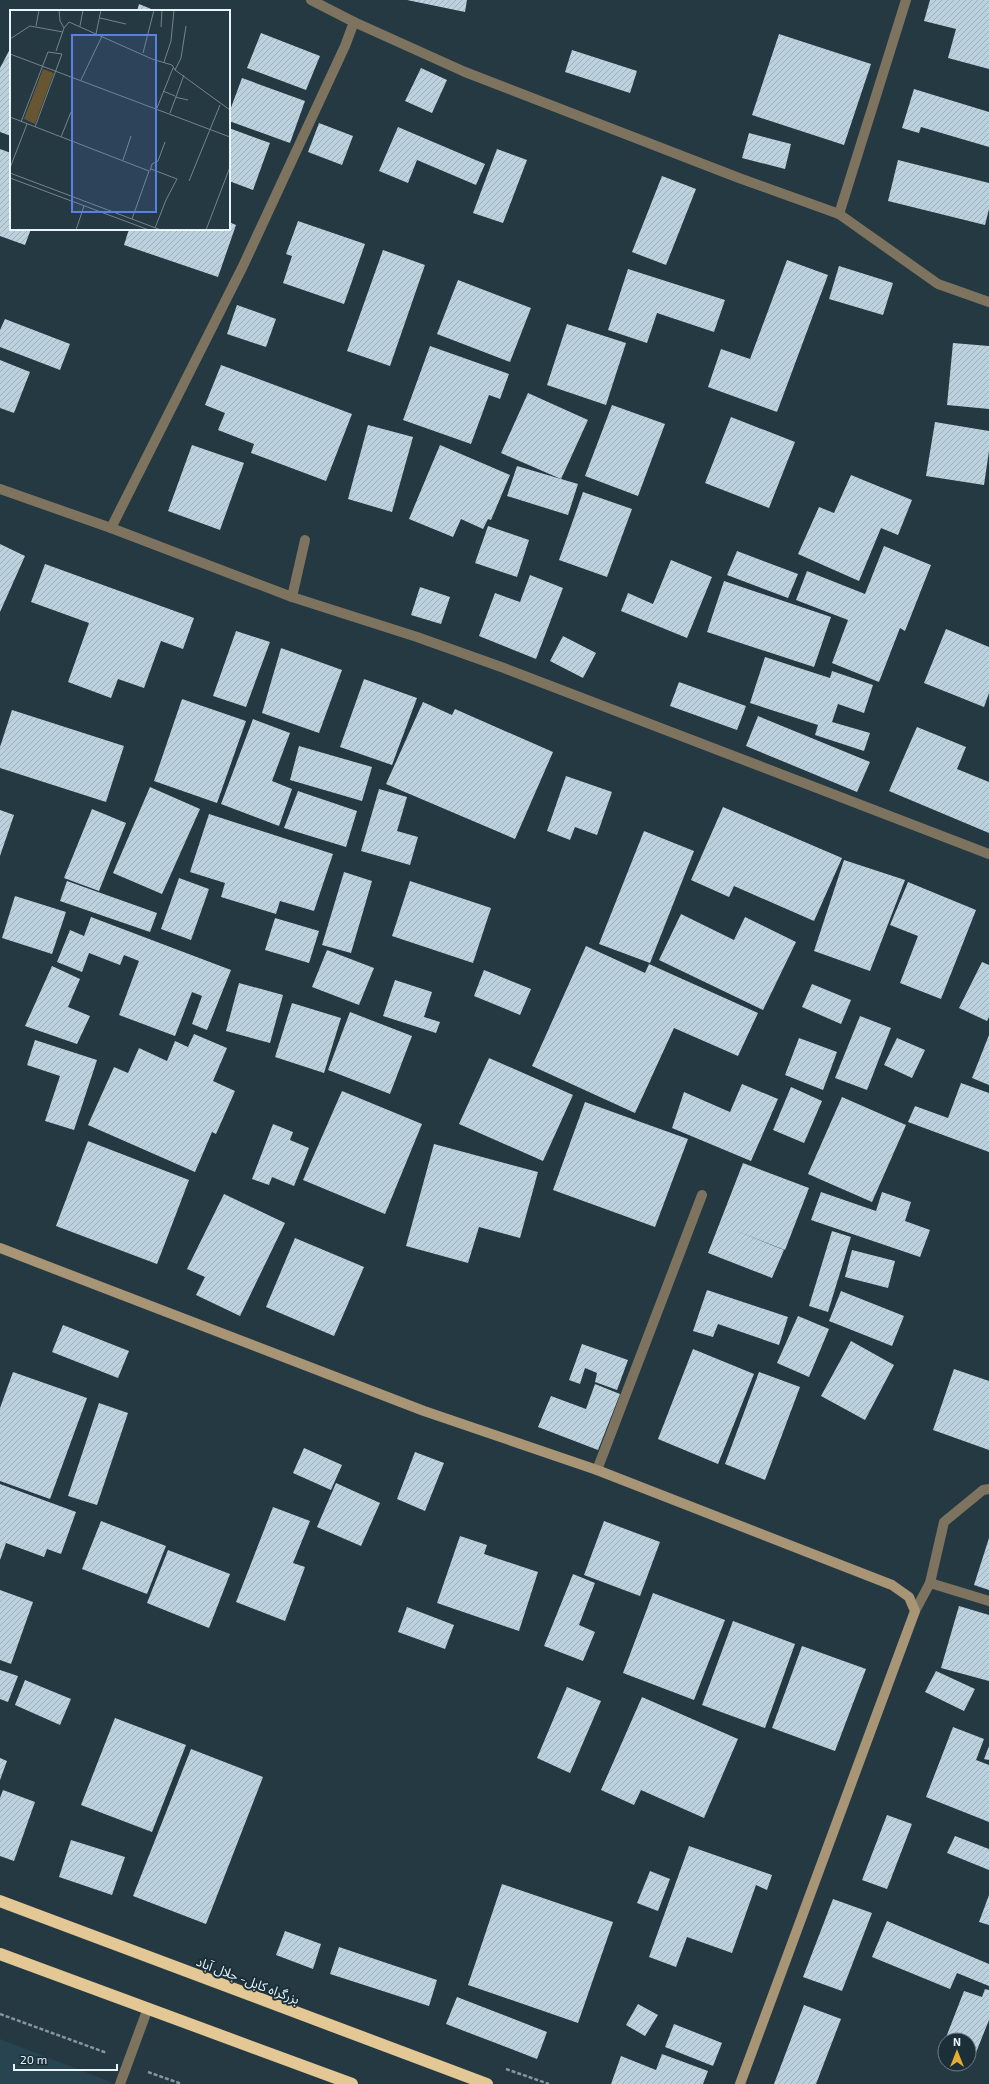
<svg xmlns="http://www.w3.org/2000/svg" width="989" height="2084" viewBox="0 0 989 2084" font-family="'Exo 2','Noto Sans Arabic',sans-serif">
	<defs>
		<pattern id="building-hatch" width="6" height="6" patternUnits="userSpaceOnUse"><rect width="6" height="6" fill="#bbd2de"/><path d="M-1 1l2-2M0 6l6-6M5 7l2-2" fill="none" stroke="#9eb0b9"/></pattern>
	</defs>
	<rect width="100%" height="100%" fill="#253942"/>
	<polygon fill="#284450" points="0,2039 111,2082 111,2084 0,2084"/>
	<g fill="url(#building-hatch)">
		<polygon points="407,0 467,0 465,12"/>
		<polygon points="930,0 989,0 989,69 948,58 956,29 924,21"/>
		<polygon points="139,4 156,11 137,11"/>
		<polygon points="261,33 320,56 306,90 247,68"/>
		<polygon points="779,34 871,64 844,145 752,115"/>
		<polygon points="11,47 11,136 0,132 0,68"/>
		<polygon points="572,50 637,71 630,93 565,72"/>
		<polygon points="421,68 447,80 432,113 405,101"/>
		<polygon points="242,78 305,101 290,143 229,121 229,113"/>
		<polygon points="914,89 989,112 989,147 921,127 919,133 902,128"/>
		<polygon points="319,123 353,136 342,165 308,152"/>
		<polygon points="398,127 485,164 476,185 417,160 408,183 379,171"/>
		<polygon points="229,128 270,143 253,190 229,181"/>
		<polygon points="749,133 791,144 785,169 742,158"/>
		<polygon points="0,149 11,153 11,229 31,229 25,245 0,236"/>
		<polygon points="497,149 527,160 503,223 473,213"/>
		<polygon points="898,160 989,183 989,209 985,225 888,201"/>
		<polygon points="662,176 696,189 666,265 632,252"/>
		<polygon points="298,221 365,244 344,304 283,283 292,256 286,254"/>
		<polygon points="229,222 236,225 218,277 124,245 129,229 229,229"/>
		<polygon points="383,250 425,265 390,366 347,351"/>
		<polygon points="787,260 828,275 777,412 708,387 721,349 750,359"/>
		<polygon points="839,266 893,283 883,315 829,299"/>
		<polygon points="628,269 725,300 714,332 657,313 647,343 608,330"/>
		<polygon points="458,280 531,308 510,362 437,334"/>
		<polygon points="237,305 276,319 266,347 227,334"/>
		<polygon points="5,319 70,344 60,370 0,347 0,330"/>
		<polygon points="567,324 626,343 606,405 547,385"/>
		<polygon points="953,343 989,346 989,409 947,405"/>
		<polygon points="430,346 509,374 500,399 489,395 471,444 403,420"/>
		<polygon points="0,360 30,372 14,413 0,408"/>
		<polygon points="221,365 352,414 326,481 251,453 254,444 218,430 225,413 205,405"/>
		<polygon points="528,393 588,420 561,479 501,453"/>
		<polygon points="612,405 665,424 638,496 585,476"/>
		<polygon points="731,417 795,442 769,508 705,483"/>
		<polygon points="935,422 989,431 989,451 984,485 926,476"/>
		<polygon points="368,425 413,437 392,512 348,499"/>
		<polygon points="192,445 244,463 220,530 168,511"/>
		<polygon points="440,445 510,475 491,520 488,519 483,529 461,519 453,537 409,519"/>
		<polygon points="517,466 578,484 568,515 507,496"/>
		<polygon points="851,475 912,500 898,535 881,528 859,581 798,554 819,507 834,513"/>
		<polygon points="583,492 632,509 607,577 559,560"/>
		<polygon points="488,526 529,540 517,577 475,563"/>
		<polygon points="0,544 25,556 0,612"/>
		<polygon points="884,546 931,565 905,631 900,628 879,682 832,663 848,620 796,600 807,571 865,594"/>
		<polygon points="737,551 798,574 788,598 727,575"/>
		<polygon points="671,560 712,577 687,638 621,611 628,593 653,604"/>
		<polygon points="45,564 194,618 183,649 161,641 144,688 118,679 111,698 68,682 89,623 31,602"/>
		<polygon points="530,575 563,588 536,659 479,636 495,593 520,602"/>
		<polygon points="724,581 831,617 814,667 707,632"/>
		<polygon points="420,587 450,597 441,624 411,615"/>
		<polygon points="946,629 989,647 989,693 984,707 924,683"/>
		<polygon points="236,631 270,642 246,707 213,696"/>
		<polygon points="563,636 596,653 583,678 550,661"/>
		<polygon points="281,648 342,670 319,733 262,713"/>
		<polygon points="765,657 830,678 832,671 873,685 864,713 838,704 832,722 870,733 864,751 815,735 818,725 750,703"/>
		<polygon points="364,679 417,698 392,765 340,747"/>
		<polygon points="679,682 746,706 737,730 670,706"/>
		<polygon points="182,699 246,721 217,803 154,781"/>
		<polygon points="423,702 452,715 455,709 553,752 515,839 386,784"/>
		<polygon points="12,710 124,746 106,802 0,768 0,747"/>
		<polygon points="758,716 870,762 857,792 746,746"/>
		<polygon points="253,719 290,733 272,781 292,789 279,826 221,804"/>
		<polygon points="917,727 966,747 957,769 989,782 989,833 889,791"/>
		<polygon points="299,746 372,767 362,801 290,780"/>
		<polygon points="566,776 612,792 597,835 575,827 570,840 547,831"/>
		<polygon points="150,787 200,809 162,894 113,873"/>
		<polygon points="379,789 407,797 397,831 418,837 410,865 361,851"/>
		<polygon points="298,791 357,811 346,847 284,828"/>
		<polygon points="723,807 842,858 814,921 734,886 729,897 691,880"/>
		<polygon points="92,809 126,823 99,891 64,878"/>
		<polygon points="0,810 14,815 0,856"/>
		<polygon points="209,814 333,854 314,911 280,901 276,914 221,897 225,883 190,872"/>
		<polygon points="644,831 694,851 650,963 599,944"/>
		<polygon points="844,860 905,880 870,971 814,951"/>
		<polygon points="344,872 372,881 351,953 322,945"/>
		<polygon points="179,878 209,889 191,940 161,929"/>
		<polygon points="67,881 157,913 150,932 60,901"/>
		<polygon points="410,881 491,908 473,963 392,936"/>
		<polygon points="908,882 976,910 941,999 900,983 918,936 890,925"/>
		<polygon points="15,896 66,912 52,954 2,938"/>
		<polygon points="681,914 734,940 745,917 796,942 763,1010 659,960"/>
		<polygon points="91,917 231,970 207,1030 192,1024 202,996 192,992 175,1036 119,1015 139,961 124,955 120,965 89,953 82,972 57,962 70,930 84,936"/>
		<polygon points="275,918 319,931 309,963 265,950"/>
		<polygon points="586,946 645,973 649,964 758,1013 738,1056 674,1028 635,1113 532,1066"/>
		<polygon points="327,950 374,968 359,1005 312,987"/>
		<polygon points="982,962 989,965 989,1017 987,1021 959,1008"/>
		<polygon points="52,966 80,979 68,1007 90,1016 77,1044 25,1026"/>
		<polygon points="484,970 531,989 520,1015 474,996"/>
		<polygon points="395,980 432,992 424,1017 440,1022 436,1033 383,1016"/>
		<polygon points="239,983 283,995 270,1043 226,1031"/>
		<polygon points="812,984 851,1000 841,1024 802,1007"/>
		<polygon points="292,1003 341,1018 324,1073 275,1057"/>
		<polygon points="350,1012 412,1036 390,1094 328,1070"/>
		<polygon points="860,1016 891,1028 867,1090 835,1078"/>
		<polygon points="194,1034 227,1048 213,1081 235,1091 216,1134 212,1132 195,1172 88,1125 114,1067 128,1073 139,1048 167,1061 175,1041 188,1047"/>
		<polygon points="989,1035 989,1085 972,1078"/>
		<polygon points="799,1038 837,1052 823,1090 785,1075"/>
		<polygon points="897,1038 925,1050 912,1078 884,1065"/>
		<polygon points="35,1040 97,1060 74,1130 45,1121 60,1076 27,1065"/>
		<polygon points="489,1058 573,1095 543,1161 459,1124"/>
		<polygon points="961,1083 989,1093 989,1152 908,1122 915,1106 948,1118"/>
		<polygon points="742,1084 778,1099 751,1161 672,1128 684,1092 730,1112"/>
		<polygon points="791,1087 822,1101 804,1143 773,1130"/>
		<polygon points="342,1091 422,1124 385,1214 303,1180"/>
		<polygon points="842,1097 906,1125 872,1202 808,1174"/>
		<polygon points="585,1102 688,1139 655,1227 553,1190"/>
		<polygon points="273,1124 293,1132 290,1140 309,1148 294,1186 272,1177 269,1185 252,1179"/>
		<polygon points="88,1141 189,1180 157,1264 56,1226"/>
		<polygon points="434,1144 538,1172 520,1238 479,1227 468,1263 406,1246"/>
		<polygon points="743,1163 809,1188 785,1250 734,1230 784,1250 772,1278 708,1253"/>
		<polygon points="821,1192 876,1211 882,1192 911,1202 905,1221 930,1230 920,1257 811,1220"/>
		<polygon points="224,1194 285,1223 240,1316 196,1295 205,1277 187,1269"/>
		<polygon points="832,1231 851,1237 828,1312 809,1306"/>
		<polygon points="295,1238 364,1267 334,1336 266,1307"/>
		<polygon points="852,1250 895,1261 888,1288 845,1277"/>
		<polygon points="707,1290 788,1317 779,1345 718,1324 713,1337 693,1331"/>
		<polygon points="841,1291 904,1316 892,1346 829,1321"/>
		<polygon points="798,1316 829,1329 809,1377 777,1363"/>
		<polygon points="63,1325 129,1351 118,1378 52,1352"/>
		<polygon points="851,1341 894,1365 865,1420 821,1396"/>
		<polygon points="582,1344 628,1360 617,1390 595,1382 597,1373 585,1368 580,1384 569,1380"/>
		<polygon points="693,1349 754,1374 718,1464 658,1439"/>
		<polygon points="954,1369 989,1381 989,1450 933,1430"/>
		<polygon points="13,1372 87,1398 50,1499 0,1481 0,1408"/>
		<polygon points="759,1372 800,1387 765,1480 725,1464"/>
		<polygon points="595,1384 620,1394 598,1450 538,1427 551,1396 586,1409"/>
		<polygon points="99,1403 128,1413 97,1505 68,1496"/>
		<polygon points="304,1448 342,1465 331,1490 293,1473"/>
		<polygon points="415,1452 444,1463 425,1511 397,1499"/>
		<polygon points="336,1483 380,1503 361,1546 317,1527"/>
		<polygon points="0,1484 76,1512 61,1554 47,1549 44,1557 6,1543 0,1560"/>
		<polygon points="273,1507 310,1521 293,1563 305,1567 285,1621 236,1602"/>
		<polygon points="101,1521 166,1546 147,1594 82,1569"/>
		<polygon points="604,1521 660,1542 640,1596 584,1575"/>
		<polygon points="460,1536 487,1545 484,1554 538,1572 519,1631 437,1603"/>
		<polygon points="989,1538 989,1590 974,1585"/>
		<polygon points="168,1550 230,1574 209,1628 147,1603"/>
		<polygon points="573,1574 595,1583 579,1625 595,1632 583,1661 544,1646"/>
		<polygon points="0,1590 33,1602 11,1664 0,1660"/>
		<polygon points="653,1593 725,1620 694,1700 623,1673"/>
		<polygon points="959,1606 989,1615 989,1681 941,1668"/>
		<polygon points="407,1607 454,1625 445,1649 398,1632"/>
		<polygon points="733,1621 795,1644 765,1728 702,1705"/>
		<polygon points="802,1646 866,1669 835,1751 772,1728"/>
		<polygon points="0,1670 18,1676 8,1702 0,1699"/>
		<polygon points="936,1671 975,1689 964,1711 925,1692"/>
		<polygon points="25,1680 71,1699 60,1725 15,1705"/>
		<polygon points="567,1687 601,1701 570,1773 537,1758"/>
		<polygon points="642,1697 738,1739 704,1818 641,1790 634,1805 601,1790"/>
		<polygon points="115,1718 186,1745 152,1832 81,1805"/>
		<polygon points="953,1727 984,1739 976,1760 989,1765 989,1822 926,1797"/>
		<polygon points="989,1746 989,1760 984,1759"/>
		<polygon points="191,1749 263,1777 206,1924 133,1896"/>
		<polygon points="0,1758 7,1761 0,1780"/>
		<polygon points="3,1790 35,1802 14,1861 0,1856 0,1798"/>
		<polygon points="887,1815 912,1824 887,1889 862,1880"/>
		<polygon points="955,1836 989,1849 989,1870 947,1853"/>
		<polygon points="71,1840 125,1857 112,1895 59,1877"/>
		<polygon points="689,1846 772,1875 767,1890 756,1885 732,1953 687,1937 676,1967 649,1957"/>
		<polygon points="650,1871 670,1879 658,1911 637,1903"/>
		<polygon points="502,1884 613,1922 578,2023 468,1985"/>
		<polygon points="989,1895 989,1925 979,1922"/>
		<polygon points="833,1899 872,1913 842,1991 803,1977"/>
		<polygon points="887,1921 989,1964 989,1986 957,1973 950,1989 872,1957"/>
		<polygon points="285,1931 321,1944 313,1969 276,1955"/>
		<polygon points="339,1947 437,1980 429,2006 330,1974"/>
		<polygon points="985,1989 989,1990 989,2020 975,2055 969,2052 969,2040 945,2040 964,1991 982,1997"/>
		<polygon points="457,1997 547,2032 537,2059 446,2024"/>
		<polygon points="638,2004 658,2015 645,2036 626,2025"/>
		<polygon points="804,2005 841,2019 816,2084 774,2084"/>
		<polygon points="674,2024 722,2043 713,2066 665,2047"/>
		<polygon points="662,2054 708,2071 703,2084 611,2084 621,2056 656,2070"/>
	</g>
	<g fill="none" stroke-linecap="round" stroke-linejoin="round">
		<g stroke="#86969d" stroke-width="2.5" stroke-dasharray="4 2" stroke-linecap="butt">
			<polyline points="0,2014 107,2053"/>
			<polyline points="506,2069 549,2084"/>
			<polyline points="148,2072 182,2084"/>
		</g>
		<g stroke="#7e735f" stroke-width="10">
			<polyline points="311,0 354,22 465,72 739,178 839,214 938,284 989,302"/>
			<polyline points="839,214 906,0"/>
			<polyline points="0,489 111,528 292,597 417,637 504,668 989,854"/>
			<polyline points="111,528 243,266 345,46 354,22"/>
			<polyline points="292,597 305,540"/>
			<polyline points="597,1470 702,1195"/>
			<polyline points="930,1583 989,1601"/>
			<polyline points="915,1611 930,1583 944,1522 983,1490 989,1489"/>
			<polyline points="120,2084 148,2008"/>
		</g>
		<polyline stroke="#a79576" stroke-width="10" points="0,1248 424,1411 597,1470 892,1585 909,1597 915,1611 740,2084"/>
		<g stroke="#e3c795" stroke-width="12">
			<polyline points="0,1901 487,2084"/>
			<polyline points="0,1954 352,2084"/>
		</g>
	</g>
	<g text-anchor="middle" stroke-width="4" stroke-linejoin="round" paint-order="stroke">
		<g font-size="13" fill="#e9f5fb" stroke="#1b2f38">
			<text transform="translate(248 1980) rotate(21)" y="5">بزرگراه کابل- جلال آباد</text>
		</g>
	</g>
	<g transform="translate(10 10)">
		<rect width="220" height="220" fill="#253942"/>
		<path d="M33,59L44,63L25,114L14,109Z" fill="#685531"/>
		<path fill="none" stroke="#73848c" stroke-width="1" d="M49,0L50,11L54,18M90,8L116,14M26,16L29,0M70,16L73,0M151,17L152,0M86,24L91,0M0,29L20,16L53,22M46,41L54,18L59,12L142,49L162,55L165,60L220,100M220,42V57M133,43L144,0M0,44L220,127M154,52L161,31L164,0M165,60L171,48L176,16M71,70L92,26M153,81L165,86M165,87L178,90M147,98L163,58M160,103L174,65M0,107L139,161L122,209M11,112L38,42L52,44L25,117M51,127L61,102M113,150L121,126M0,158L17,114M141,159L167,169L156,190L145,218M140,161L142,154L148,151L155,132M0,163L151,220M0,168L139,220M179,171L210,95M66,220L74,196M196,220L220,157"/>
		<path fill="#5a80e2" fill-opacity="0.15" stroke="#5a80e2" stroke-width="2" d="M62,25H146V202H62Z"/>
		<rect width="220" height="220" fill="none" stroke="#e9f5fb" stroke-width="2"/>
	</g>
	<g transform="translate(957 2052)"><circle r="19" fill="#1b2f38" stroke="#6d7e86"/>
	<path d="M0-3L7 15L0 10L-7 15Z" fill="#e5ad36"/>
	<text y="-6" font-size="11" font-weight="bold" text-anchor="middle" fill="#e9f5fb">N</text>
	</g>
	<path d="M14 2064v6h103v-6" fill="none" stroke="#e9f5fb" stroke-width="2"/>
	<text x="20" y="2064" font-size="12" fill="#e9f5fb" stroke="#1b2f38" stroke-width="3" paint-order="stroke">20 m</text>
</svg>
